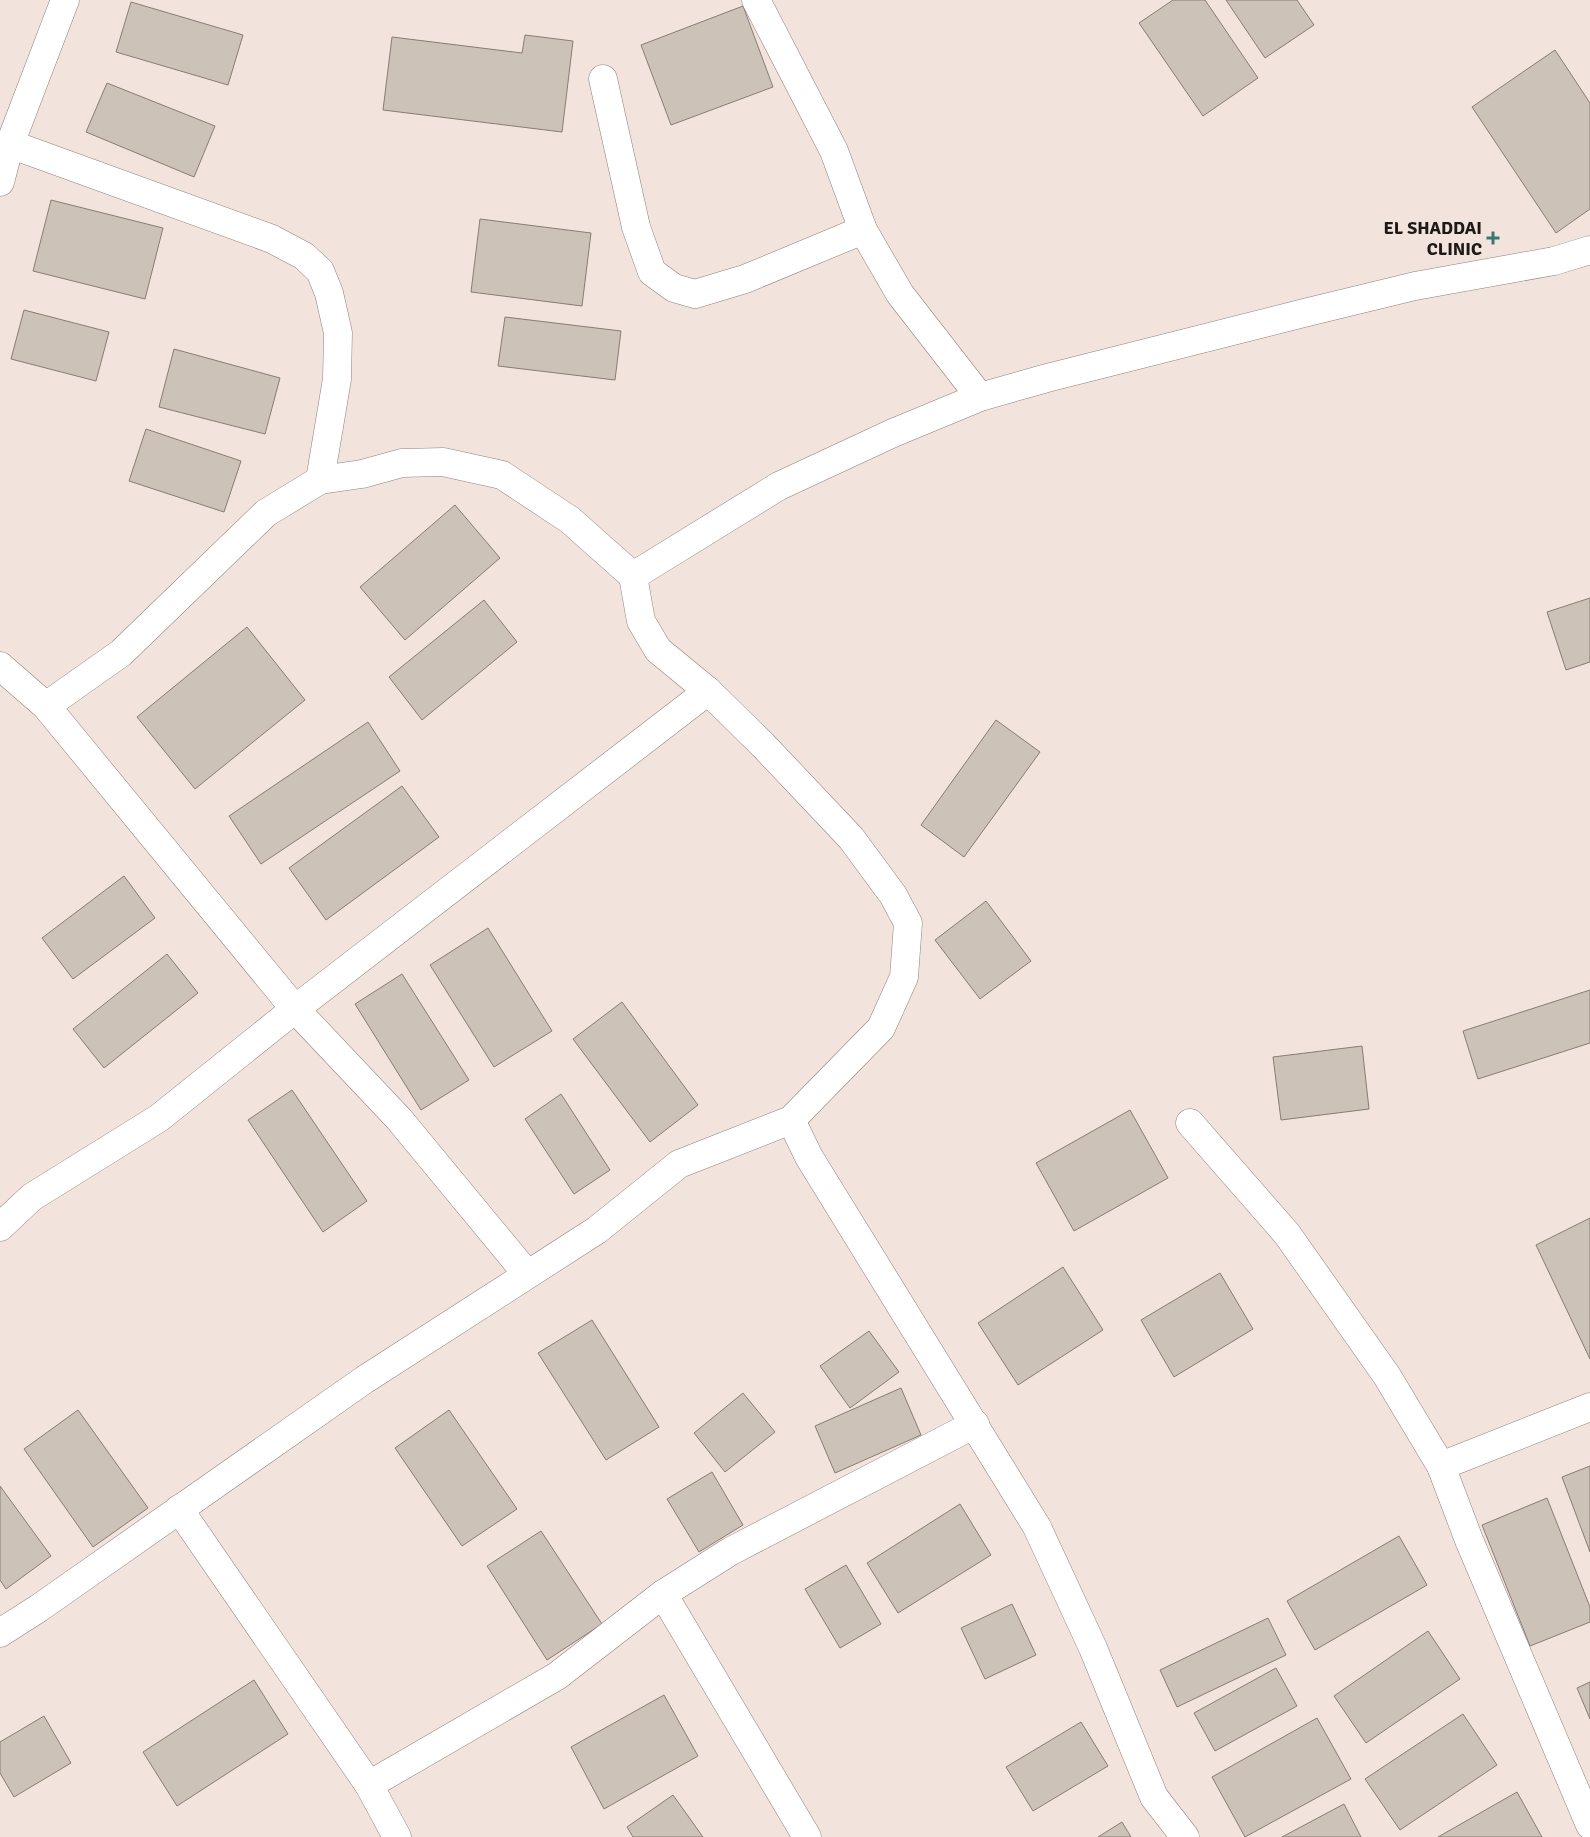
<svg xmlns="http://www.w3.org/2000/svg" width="1590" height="1837" viewBox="0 0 1590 1837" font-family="Signika,sans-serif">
	<rect width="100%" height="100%" fill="#f3e3dd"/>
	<g fill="#ccc2b7" stroke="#867d73">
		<polygon points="1173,0 1205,0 1258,78 1203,116 1139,23"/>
		<polygon points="1226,0 1297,0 1314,25 1265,58"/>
		<polygon points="131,2 243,35 228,85 116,52"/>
		<polygon points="743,6 773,87 671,125 641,45"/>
		<polygon points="525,35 573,41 562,132 383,110 392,37 522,53"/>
		<polygon points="1555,50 1590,103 1590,209 1556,233 1472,107"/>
		<polygon points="107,83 215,126 194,177 86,132"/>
		<polygon points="51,200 163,228 145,299 33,271"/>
		<polygon points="480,219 591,233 582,306 471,292"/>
		<polygon points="24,310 109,332 96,381 11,359"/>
		<polygon points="505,317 621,331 615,380 498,366"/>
		<polygon points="174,349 280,378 265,434 159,407"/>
		<polygon points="146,429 241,461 224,512 129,481"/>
		<polygon points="455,505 500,558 405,640 360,587"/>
		<polygon points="1590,598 1590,662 1566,670 1547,612"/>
		<polygon points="484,600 517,642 422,720 389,677"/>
		<polygon points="247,627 305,700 195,789 137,717"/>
		<polygon points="996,720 1040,752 964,857 921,825"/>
		<polygon points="368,722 400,771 261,864 229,816"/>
		<polygon points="402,786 439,837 326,920 289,868"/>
		<polygon points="124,876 155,918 73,979 42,938"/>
		<polygon points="986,901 1031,961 980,999 935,940"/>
		<polygon points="488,928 552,1031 494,1067 430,965"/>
		<polygon points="167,954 198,993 104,1068 73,1029"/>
		<polygon points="402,974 469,1080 421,1110 355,1004"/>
		<polygon points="1590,990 1590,1043 1478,1079 1463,1031"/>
		<polygon points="622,1002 698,1105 650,1142 573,1039"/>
		<polygon points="1362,1046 1369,1109 1281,1120 1273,1057"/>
		<polygon points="292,1090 367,1201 323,1232 248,1120"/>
		<polygon points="561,1094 610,1170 574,1194 525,1119"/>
		<polygon points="1130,1110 1168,1178 1074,1231 1036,1163"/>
		<polygon points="1590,1218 1590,1359 1536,1245"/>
		<polygon points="1063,1267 1103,1330 1018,1385 978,1323"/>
		<polygon points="1220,1273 1253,1329 1174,1377 1141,1320"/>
		<polygon points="592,1320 659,1427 606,1460 538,1353"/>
		<polygon points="869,1331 899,1372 850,1408 820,1366"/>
		<polygon points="901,1388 921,1435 835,1473 815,1426"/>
		<polygon points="743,1393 775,1432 725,1472 694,1433"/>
		<polygon points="78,1410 148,1508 93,1547 24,1449"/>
		<polygon points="449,1410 517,1509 462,1546 395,1448"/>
		<polygon points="1590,1466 1590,1552 1562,1477"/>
		<polygon points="712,1472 743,1525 699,1552 667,1499"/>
		<polygon points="0,1486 51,1556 6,1589 0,1580"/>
		<polygon points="1547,1498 1590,1607 1590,1622 1530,1646 1482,1525"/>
		<polygon points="960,1504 991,1555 898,1613 867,1563"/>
		<polygon points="541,1531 602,1624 547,1660 487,1566"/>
		<polygon points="1399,1536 1427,1585 1315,1650 1287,1601"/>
		<polygon points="846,1565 881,1624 840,1648 805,1589"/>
		<polygon points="1012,1604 1036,1655 985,1679 961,1628"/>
		<polygon points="1268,1618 1286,1655 1177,1707 1160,1670"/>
		<polygon points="1428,1631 1460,1679 1366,1743 1334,1696"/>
		<polygon points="1276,1668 1297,1706 1215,1751 1194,1713"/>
		<polygon points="254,1680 288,1734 177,1806 143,1752"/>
		<polygon points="1590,1682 1590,1719 1577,1688"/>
		<polygon points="664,1695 698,1756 604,1809 571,1747"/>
		<polygon points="1463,1714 1497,1765 1400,1830 1365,1779"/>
		<polygon points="44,1716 71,1763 14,1797 0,1773 0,1742"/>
		<polygon points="1317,1718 1351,1779 1245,1837 1212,1777"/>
		<polygon points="1081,1722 1108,1766 1033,1811 1006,1767"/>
		<polygon points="1517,1792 1542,1837 1438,1837"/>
		<polygon points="673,1795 703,1837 633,1837 627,1827"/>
		<polygon points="1344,1804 1361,1837 1282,1837"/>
		<polygon points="1122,1822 1131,1837 1098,1837"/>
	</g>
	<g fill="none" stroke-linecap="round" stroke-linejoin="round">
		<g stroke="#8f817b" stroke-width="29">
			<g id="minor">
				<polyline points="756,0 834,151 863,230 900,294 980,397"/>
				<polyline points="603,79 636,227 652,272 674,288 695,294 745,279 863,230"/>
				<polyline points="10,144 272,239 304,256 320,271 329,293 338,333 337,379 320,480"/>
				<polyline points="0,182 10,144 65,0"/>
				<polyline points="0,666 46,706 295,1009 399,1119 527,1274"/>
				<polyline points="46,706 121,653 266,513 320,480 362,474 402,463 443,462 502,475 570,520 633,576 779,486 893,433 980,397 1047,378 1308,312 1415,286 1554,261 1590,250"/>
				<polyline points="791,1120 809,1157 1037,1527 1093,1648 1154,1797 1185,1837"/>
				<polyline points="1190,1123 1287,1234 1387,1376 1441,1466 1469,1540 1590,1825"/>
				<polyline points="0,1227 32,1197 159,1118 295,1009 708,691"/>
				<polyline points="1441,1466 1590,1407"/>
				<polyline points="179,1509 369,1785 397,1837"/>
				<polyline points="663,1594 807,1837"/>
				<polyline points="0,1633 39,1608 364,1380 597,1230 679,1164 791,1120 881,1028 904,977 908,923 893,895 851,838 763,745 708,691 658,650 641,621 633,576"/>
				<polyline points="369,1785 557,1676 663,1594 731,1551 975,1424"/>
			</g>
		</g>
		<use href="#minor" stroke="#fff" stroke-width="28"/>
	</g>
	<path fill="#357a6f" stroke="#f3e3dd" stroke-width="2" d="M1490.5 230.5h5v5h5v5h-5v5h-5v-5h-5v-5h5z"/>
	<g text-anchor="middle" stroke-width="5" stroke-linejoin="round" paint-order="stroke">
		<g font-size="18" font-weight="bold" fill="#1e1917" stroke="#f3e3dd" text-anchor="end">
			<text x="1482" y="234">EL SHADDAI<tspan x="1482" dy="21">CLINIC</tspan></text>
		</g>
	</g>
</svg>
